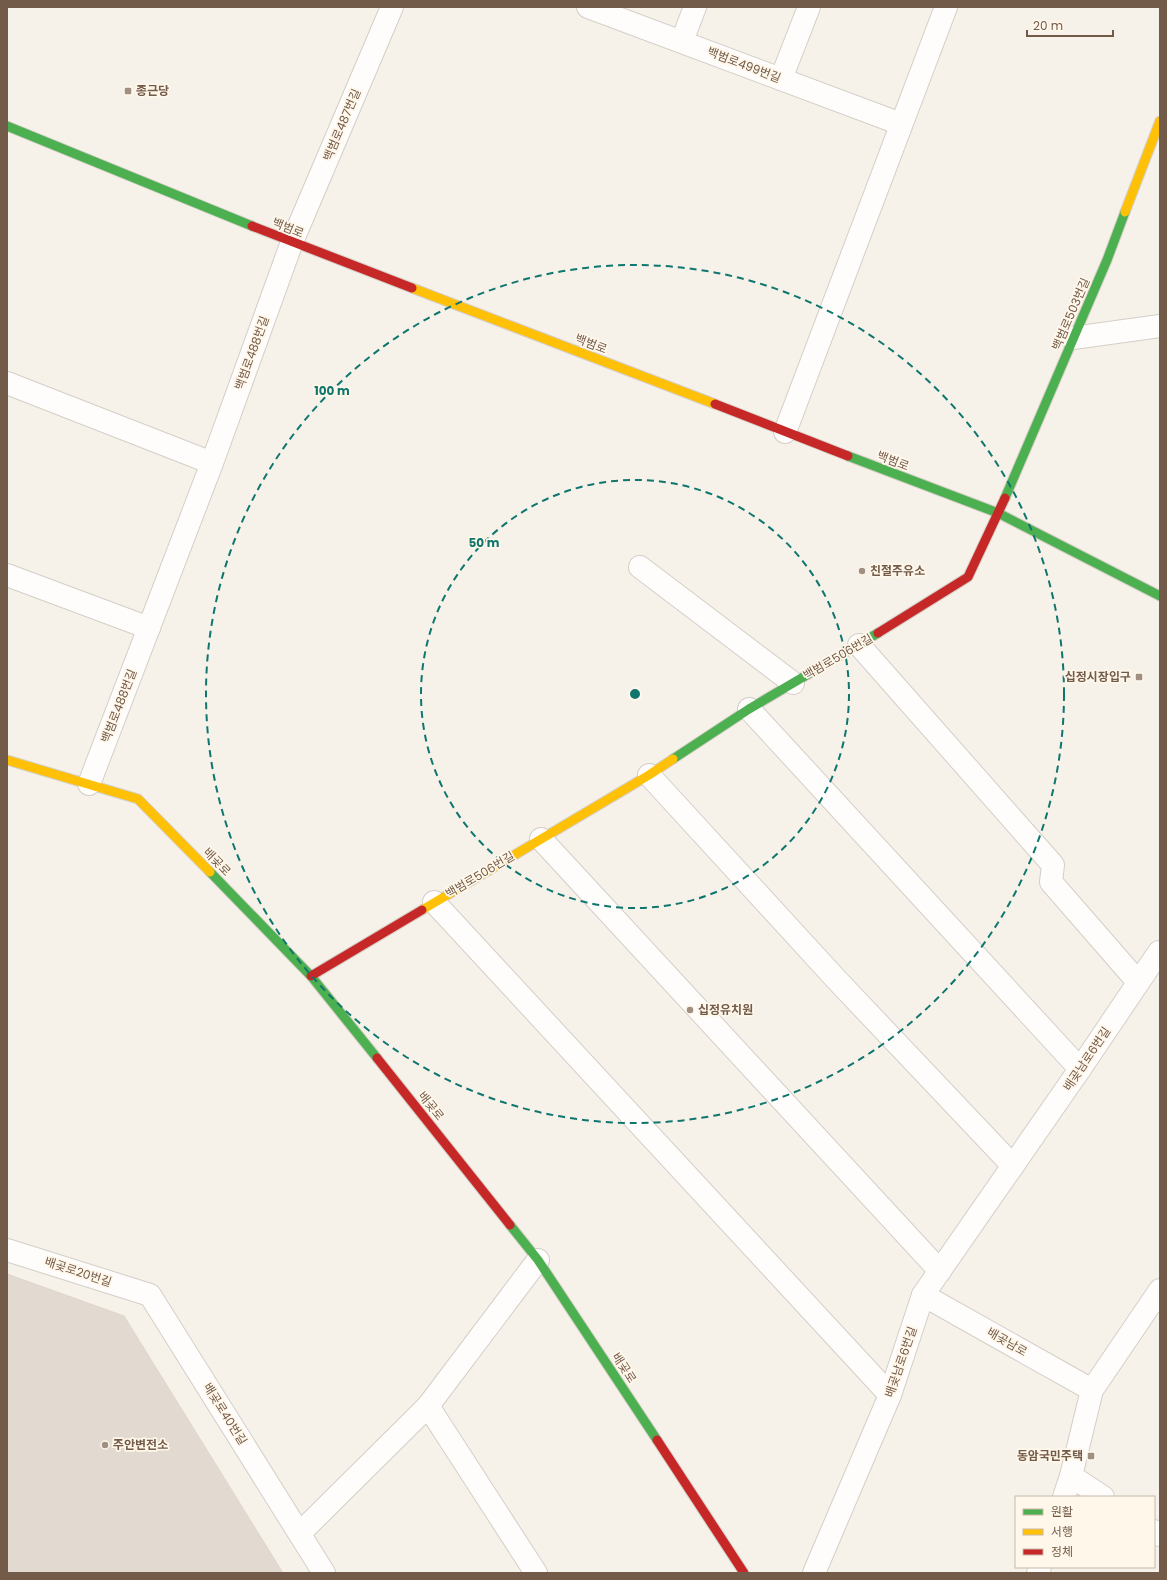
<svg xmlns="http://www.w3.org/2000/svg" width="1167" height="1580" viewBox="0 0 1167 1580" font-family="Poppins,'Noto Sans KR',sans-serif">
	<rect width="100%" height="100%" fill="#f6f2ea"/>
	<polygon fill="#e2dad1" stroke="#dfd5cc" points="7,1274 124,1316 283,1573 7,1573"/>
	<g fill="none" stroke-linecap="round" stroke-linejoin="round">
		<g stroke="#d4cec7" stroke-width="24">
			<g id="street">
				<polyline points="588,7 901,124"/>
				<polyline points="682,41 695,7"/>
				<polyline points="781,79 809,7"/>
				<polyline points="1073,338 1160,326"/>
				<polyline points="7,383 212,463"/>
				<polyline points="785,432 946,7"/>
				<polyline points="640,567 793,683"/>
				<polyline points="7,575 149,628"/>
				<polyline points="859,645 1053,865 1051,882 1138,982"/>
				<polyline points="749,709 1080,1069"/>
				<polyline points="649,775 835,978 1013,1166"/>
				<polyline points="89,784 212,463 292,242 392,7"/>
				<polyline points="541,839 940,1271"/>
				<polyline points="434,902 890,1395"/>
				<polyline points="7,1250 150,1295 324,1573"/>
				<polyline points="923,1295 1092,1390"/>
				<polyline points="428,1406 536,1573"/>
				<polyline points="1071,1476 1103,1497"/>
				<polyline points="1064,1497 1071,1476 1092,1390 1160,1290"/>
				<polyline points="1154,1531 1160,1535"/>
				<polyline points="300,1533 428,1406 538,1260"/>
				<polyline points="814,1573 890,1395 923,1295 1080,1069 1159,952 1160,953"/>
				<polyline points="1038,1573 1040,1567"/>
			</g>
		</g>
		<g stroke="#d5cec6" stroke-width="11">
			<g id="fast">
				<polyline points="7,126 252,226"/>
				<polyline points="848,456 998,513 1160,596"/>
				<polyline points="1005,498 1107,260 1125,212"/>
				<polyline points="673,759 749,709 878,633"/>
				<polyline points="210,872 311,976 377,1058"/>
				<polyline points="510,1225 538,1260 657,1440"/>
			</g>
		</g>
		<g stroke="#d5cec6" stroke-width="11">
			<g id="slow">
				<polyline points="1125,212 1160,121"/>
				<polyline points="412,288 715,404"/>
				<polyline points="7,760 138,799 210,872"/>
				<polyline points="422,910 649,775 673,759"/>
			</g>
		</g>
		<g stroke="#d5cec6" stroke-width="11">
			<g id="jam">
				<polyline points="252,226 412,288"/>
				<polyline points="715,404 848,456"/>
				<polyline points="878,633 968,577 1005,498"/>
				<polyline points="311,976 422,910"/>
				<polyline points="377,1058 510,1225"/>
				<polyline points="657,1440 744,1573"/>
			</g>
		</g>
		<use href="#street" stroke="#fefdfc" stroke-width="22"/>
		<use href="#fast" stroke="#4caf50" stroke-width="9"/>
		<use href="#slow" stroke="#ffc107" stroke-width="9"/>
		<use href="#jam" stroke="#c62828" stroke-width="9"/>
	</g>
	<g fill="none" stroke="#0f766e" stroke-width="2" stroke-dasharray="7 5">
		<circle cx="635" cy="694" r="214"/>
		<circle cx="635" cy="694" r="429"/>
	</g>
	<g fill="#a19082" stroke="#fff7ea" stroke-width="1.5">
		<rect x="124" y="87" width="8" height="8" rx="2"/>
		<circle cx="862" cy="571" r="4"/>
		<rect x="1135" y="673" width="8" height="8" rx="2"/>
		<circle cx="690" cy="1010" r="4"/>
		<circle cx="105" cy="1445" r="4"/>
		<rect x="1087" y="1452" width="8" height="8" rx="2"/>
	</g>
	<g text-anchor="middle" stroke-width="3.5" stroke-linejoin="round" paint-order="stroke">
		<g font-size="12" fill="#735b4a" stroke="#fff7ea">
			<text transform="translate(744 65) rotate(21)" y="4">백범로499번길</text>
			<text transform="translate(342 125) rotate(-67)" y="4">백범로487번길</text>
			<text transform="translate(288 228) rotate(22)" y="4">백범로</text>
			<text transform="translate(1071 314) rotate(-67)" y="4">백범로503번길</text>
			<text transform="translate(591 344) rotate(21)" y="4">백범로</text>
			<text transform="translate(252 353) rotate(-70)" y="4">백범로488번길</text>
			<text transform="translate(893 461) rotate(21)" y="4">백범로</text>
			<text transform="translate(838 657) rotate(-30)" y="4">백범로506번길</text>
			<text transform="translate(119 706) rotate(-69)" y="4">백범로488번길</text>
			<text transform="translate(217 862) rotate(46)" y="4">배곶로</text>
			<text transform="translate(480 875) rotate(-31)" y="4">백범로506번길</text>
			<text transform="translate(1087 1059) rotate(-56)" y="4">배곶남로6번길</text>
			<text transform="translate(431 1106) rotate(51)" y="4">배곶로</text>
			<text transform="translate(78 1272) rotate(18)" y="4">배곶로20번길</text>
			<text transform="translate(1007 1342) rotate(30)" y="4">배곶남로</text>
			<text transform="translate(901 1362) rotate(-71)" y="4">배곶남로6번길</text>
			<text transform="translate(624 1368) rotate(57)" y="4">배곶로</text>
			<text transform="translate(225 1414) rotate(58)" y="4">배곶로40번길</text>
		</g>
		<g font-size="12" font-weight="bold" fill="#735b4a" stroke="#fff7ea" text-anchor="start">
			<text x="136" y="95">종근당</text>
			<text x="870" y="575">친절주유소</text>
			<text x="1131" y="681" text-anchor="end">십정시장입구</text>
			<text x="698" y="1014">십정유치원</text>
			<text x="113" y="1449">주안변전소</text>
			<text x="1083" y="1460" text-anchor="end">동암국민주택</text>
		</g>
	</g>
	<circle cx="635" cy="694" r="6" fill="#0f766e" stroke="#fff7ea" stroke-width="2"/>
	<g font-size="12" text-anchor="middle" font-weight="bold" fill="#0f766e" stroke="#fff7ea" stroke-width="3.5" stroke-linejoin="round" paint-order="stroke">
		<text x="332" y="395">100 m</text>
		<text x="484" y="547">50 m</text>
	</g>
	<rect width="1167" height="1580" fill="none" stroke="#735b4a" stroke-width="16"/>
	<rect x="1015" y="1496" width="140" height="72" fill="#fff7ea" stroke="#c7b9aa"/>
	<rect x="1023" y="1509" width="20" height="6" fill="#4caf50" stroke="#c7b9aa"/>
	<text x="1051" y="1516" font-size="12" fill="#735b4a">원활</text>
	<rect x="1023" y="1529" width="20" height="6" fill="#ffc107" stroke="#c7b9aa"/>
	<text x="1051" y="1536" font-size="12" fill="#735b4a">서행</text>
	<rect x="1023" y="1549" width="20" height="6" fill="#c62828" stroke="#c7b9aa"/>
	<text x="1051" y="1556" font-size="12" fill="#735b4a">정체</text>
	<path d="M1027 30v6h86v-6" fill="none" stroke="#735b4a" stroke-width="2"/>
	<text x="1033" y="30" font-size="12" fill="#735b4a" stroke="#fff7ea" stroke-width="3" paint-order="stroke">20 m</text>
</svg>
